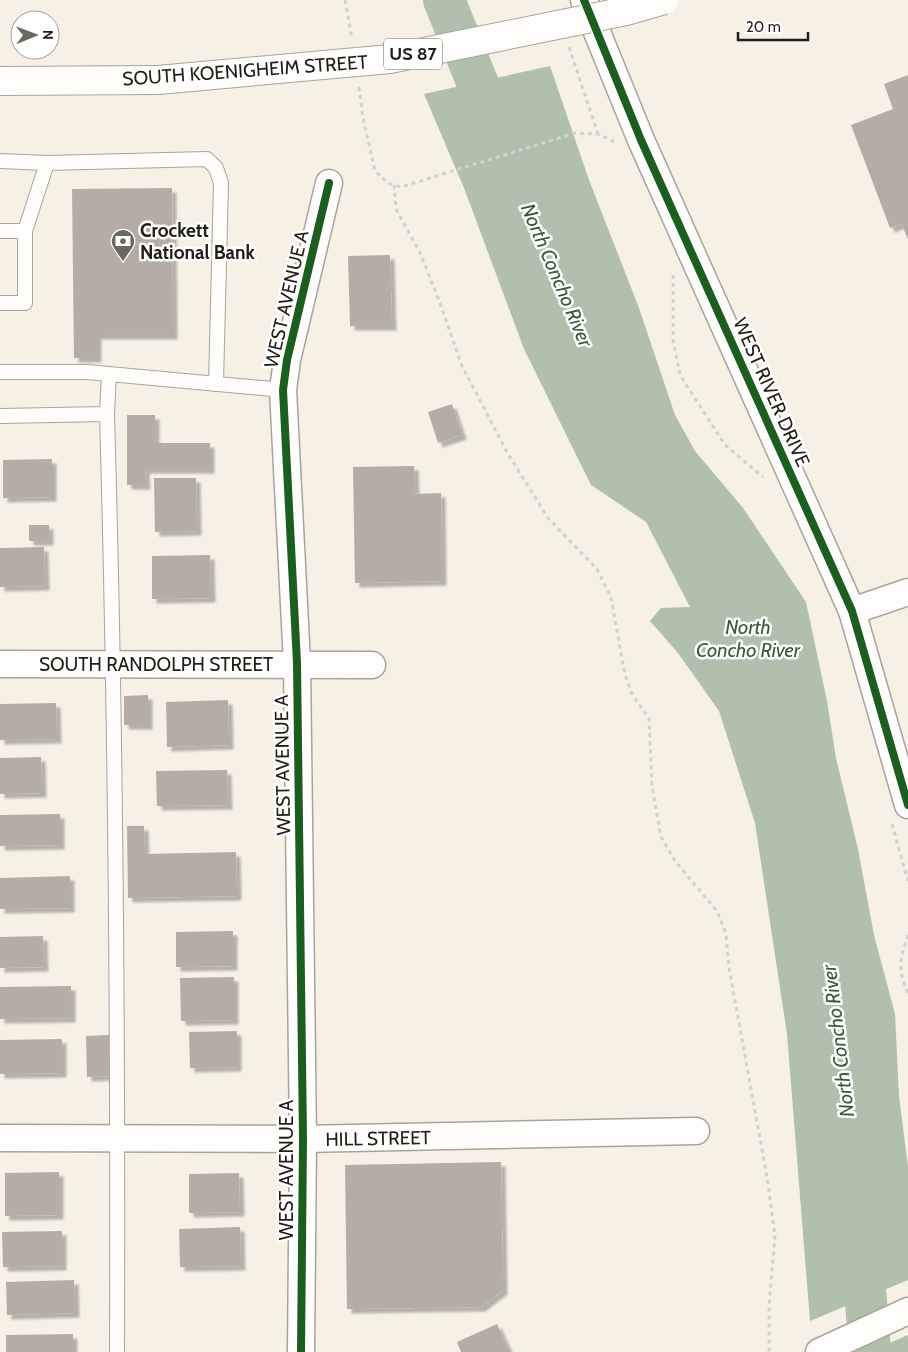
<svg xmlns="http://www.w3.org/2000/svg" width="908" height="1352" viewBox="0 0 908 1352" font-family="Cabin,sans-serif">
	<defs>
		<filter id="shadow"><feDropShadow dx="4.5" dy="4.5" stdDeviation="1" flood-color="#0004"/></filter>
	</defs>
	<rect width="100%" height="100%" fill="#f6f0e5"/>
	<g fill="#b1c0ad">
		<polygon points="550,66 589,180 639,308 675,415 695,451 743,508 806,602 827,701 836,758 858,849 874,935 895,1014 899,1096 908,1167 908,1280 810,1321 787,1034 755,823 719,711 678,653 650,621 661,608 690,607 646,522 591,485 524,349 464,188 424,94"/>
		<polygon points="908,1335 908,1352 869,1352"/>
	</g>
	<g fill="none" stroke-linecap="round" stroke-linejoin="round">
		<g stroke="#b1c0ad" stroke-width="42">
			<polyline points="444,0 499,136"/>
			<polyline points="861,1240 870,1352"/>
		</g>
	</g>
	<g fill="#b5ada5" filter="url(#shadow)">
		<polygon points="908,75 908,240 902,224 890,228 851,125 893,109 884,84"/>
		<polygon points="172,188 173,335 97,335 97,358 74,358 72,189"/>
		<polygon points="390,255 392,326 350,326 348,256"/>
		<polygon points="452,404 462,435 438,443 428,412"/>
		<polygon points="127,415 155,415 155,443 210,443 210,469 145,469 146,485 127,485"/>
		<polygon points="52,459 52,497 3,498 3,460"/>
		<polygon points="414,466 415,494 441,493 442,581 355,583 353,467"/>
		<polygon points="154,478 196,478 197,531 155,532"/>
		<rect x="29" y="525" width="20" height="16"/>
		<polygon points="44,547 45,586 0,587 0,548"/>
		<polygon points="210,555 211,598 152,599 152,556"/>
		<polygon points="148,695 148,725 124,725 124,696"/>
		<polygon points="228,700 229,745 167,747 166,702"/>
		<polygon points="56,703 57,739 0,740 0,704"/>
		<polygon points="41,757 42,793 0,794 0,758"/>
		<polygon points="227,770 228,805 157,806 156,771"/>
		<polygon points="60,814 60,845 0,846 0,815"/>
		<polygon points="127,826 144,826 145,854 236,852 237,896 128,898"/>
		<polygon points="70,876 70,908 0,909 0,878"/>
		<polygon points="233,931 233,966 176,967 176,932"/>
		<polygon points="43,936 44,967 0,968 0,937"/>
		<polygon points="234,977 234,1020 181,1021 180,978"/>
		<polygon points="71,986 71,1018 0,1019 0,987"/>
		<polygon points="237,1031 237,1067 190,1068 189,1032"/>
		<polygon points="110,1035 111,1076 87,1077 86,1036"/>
		<polygon points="62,1039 62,1073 0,1074 0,1040"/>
		<polygon points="501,1162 503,1290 481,1307 347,1309 345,1165"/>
		<polygon points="59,1172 59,1215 5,1216 5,1173"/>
		<polygon points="239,1173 240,1212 189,1213 189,1174"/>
		<polygon points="240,1227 241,1266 180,1267 179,1229"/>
		<polygon points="62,1231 62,1266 3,1267 2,1232"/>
		<polygon points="74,1280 75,1313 7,1315 6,1282"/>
		<polygon points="497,1324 510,1352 461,1352 457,1342"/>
		<polygon points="73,1334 73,1352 6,1352 6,1335"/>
	</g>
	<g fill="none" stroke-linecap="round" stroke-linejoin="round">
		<g stroke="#a8a49c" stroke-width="16">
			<g id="lane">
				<polyline points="0,161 47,163 25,231 25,303 0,303"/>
				<polyline points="47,163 207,159 216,168 221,183 216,384"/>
				<polyline points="0,231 25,231"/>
				<polyline points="0,372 87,372 283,390"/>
				<path d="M107,414C116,726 118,1039 117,1352"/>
				<polyline points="0,416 107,414 109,374"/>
			</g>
		</g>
		<g stroke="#a8a49c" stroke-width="29">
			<g id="street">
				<polyline points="584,0 641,140 852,611 908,805"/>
				<polyline points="852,611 908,592"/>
				<polyline points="0,664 372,665"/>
				<polyline points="0,1138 303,1139 696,1131"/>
				<polyline points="301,1352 303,1139 297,663 283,390 287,360 329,183"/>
				<polyline points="819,1352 908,1311"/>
			</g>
		</g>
		<g stroke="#a8a49c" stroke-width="30">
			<polyline id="primary" points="0,81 158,80"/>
		</g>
		<g stroke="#d3d1cc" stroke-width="3" stroke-dasharray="4 4" stroke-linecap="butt">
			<polyline points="345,0 352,39"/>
			<polyline points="569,47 598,134"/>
			<polyline points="359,87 363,118 375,171 388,183 401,187 575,133 598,134 615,142"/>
			<polyline points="394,185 396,209 420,253 440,303 462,366 508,454 548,518 597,569 611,597 625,675 633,696 649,718 652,786 661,837 675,861 717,911 726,934 729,968 767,1177 775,1236 769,1306 769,1352"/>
			<polyline points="673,275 673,340 680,375 725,445 763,477"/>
			<polyline points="892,824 908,881"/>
			<path d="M908,935C900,960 897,968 908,993"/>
		</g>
		<use href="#lane" stroke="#fefdfb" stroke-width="14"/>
		<use href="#street" stroke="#fefdfb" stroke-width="26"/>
		<use href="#primary" stroke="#fefdfb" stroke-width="28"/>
		<g stroke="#a8a49c" stroke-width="30" stroke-linecap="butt">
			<polyline id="primary-bridge" points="158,80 390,59 626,11 664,0"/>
		</g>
		<use href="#primary-bridge" stroke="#fefdfb" stroke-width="28"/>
		<g stroke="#fff" stroke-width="11">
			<g id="cycleway">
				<polyline points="584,0 641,140 852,611 908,805"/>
				<polyline points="301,1352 303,1139 297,663 283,390 287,360 329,183"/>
			</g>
		</g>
		<use href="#cycleway" stroke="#1b5e20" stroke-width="8"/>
	</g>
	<defs>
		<g id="bank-pin" transform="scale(1.25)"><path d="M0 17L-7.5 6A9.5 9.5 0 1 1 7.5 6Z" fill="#6c685f" stroke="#fff"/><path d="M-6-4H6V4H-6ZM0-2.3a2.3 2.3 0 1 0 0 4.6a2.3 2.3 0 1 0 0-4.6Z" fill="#fff"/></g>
	</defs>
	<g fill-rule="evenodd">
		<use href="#bank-pin" x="123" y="241"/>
	</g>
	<g text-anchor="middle" stroke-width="5" stroke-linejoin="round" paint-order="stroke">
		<rect fill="#fff" stroke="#64625d" stroke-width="1" x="384" y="38.5" width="58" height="31" rx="4"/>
		<g font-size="18" font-weight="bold" fill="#221e17">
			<text x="413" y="60">US 87</text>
		</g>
		<g font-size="19" fill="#221e17" stroke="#fff">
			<text transform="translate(245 70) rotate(-4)" y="7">SOUTH KOENIGHEIM STREET</text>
			<text transform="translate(286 299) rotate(-77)" y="7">WEST AVENUE A</text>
			<text transform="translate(772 392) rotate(66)" y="7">WEST RIVER DRIVE</text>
			<text x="156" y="671">SOUTH RANDOLPH STREET</text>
			<text transform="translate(282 765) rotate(-91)" y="7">WEST AVENUE A</text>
			<text transform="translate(378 1138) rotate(-1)" y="7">HILL STREET</text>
			<text transform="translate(286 1170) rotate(-90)" y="7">WEST AVENUE A</text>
		</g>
		<g font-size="19" font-weight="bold" fill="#221e17" stroke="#fff" text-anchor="start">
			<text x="140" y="237">Crockett<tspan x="140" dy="22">National Bank</tspan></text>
		</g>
		<g font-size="20" font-style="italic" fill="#355b37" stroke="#fff">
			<text transform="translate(557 275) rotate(67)" y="7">North Concho River</text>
			<text x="748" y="634">North<tspan x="748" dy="23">Concho River</tspan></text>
			<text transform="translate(838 1041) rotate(-97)" y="7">North Concho River</text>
		</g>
	</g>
	<g transform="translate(35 35) rotate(89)"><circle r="24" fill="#ffffff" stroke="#a7a5a2"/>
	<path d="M0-4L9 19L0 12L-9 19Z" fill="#6c685f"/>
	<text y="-8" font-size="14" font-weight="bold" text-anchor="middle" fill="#221e17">N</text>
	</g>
	<path d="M738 32v8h70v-8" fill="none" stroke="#221e17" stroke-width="2.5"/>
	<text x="746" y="32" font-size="15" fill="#221e17" stroke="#ffffff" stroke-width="4" paint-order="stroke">20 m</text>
</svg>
